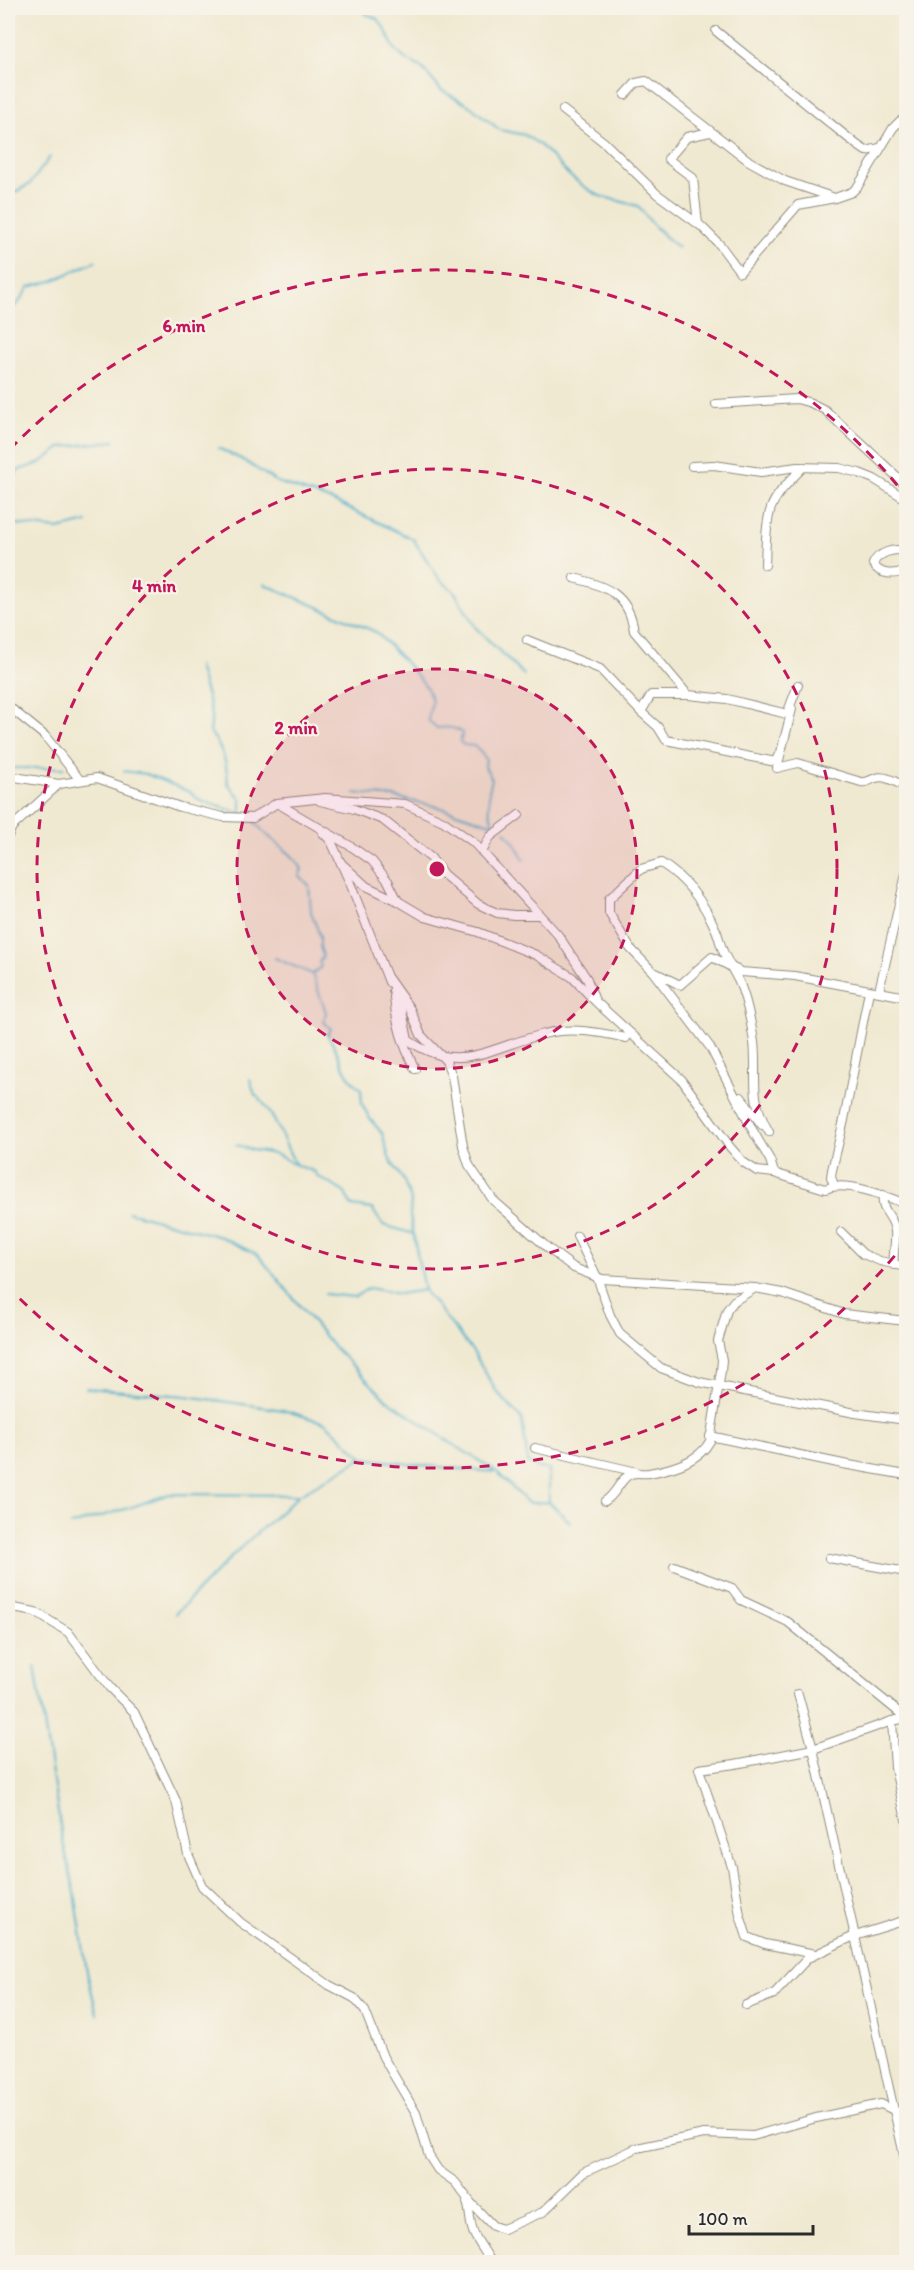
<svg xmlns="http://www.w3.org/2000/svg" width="914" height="2270" viewBox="0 0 914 2270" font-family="Itim,sans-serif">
	<rect width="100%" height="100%" fill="#f7f3e8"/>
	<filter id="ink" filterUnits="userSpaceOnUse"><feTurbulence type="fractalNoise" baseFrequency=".0167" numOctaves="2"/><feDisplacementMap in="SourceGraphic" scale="12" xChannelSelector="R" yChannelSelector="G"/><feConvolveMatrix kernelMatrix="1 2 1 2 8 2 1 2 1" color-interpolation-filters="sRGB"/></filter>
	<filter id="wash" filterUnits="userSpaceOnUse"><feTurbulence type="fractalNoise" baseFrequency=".008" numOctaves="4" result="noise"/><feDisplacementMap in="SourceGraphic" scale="24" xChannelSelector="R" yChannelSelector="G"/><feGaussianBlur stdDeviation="1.35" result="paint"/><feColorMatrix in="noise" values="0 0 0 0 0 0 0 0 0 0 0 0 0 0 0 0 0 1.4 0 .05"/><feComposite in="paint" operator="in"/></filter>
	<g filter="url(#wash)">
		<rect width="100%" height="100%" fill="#f0e9d1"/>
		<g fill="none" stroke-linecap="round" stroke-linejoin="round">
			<g stroke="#4aadc9" stroke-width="2">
				<polyline points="362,8 366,14 378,19 385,29 394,48 404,58 422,68 441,90 470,106 500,130 525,135 540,145 570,176 589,190 600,196 638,206 654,226 678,248"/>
				<polyline points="8,196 30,184 50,157"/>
				<polyline points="8,313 19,302 29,287 52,281 96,261"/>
				<polyline points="218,448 243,460 277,482 333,501 413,539 440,580 454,591 476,628 524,675"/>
				<polyline points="8,482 19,470 40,463 62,447 115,441"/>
				<polyline points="8,523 58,529 87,522"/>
				<path d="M264,584L376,632L407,664L427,688L432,701L428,720L437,728C446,727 456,727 463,733L460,742L464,745L475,746L486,759L485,767L492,779L489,791V809L493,823"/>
				<path d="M198,666C203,688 215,709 210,732C223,749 227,763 228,784L241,799V813"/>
				<polyline points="8,768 64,768"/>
				<polyline points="124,771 146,774 190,792 199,800 243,814"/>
				<polyline points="355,793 394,797 438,807 498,826"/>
				<path d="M253,819C268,842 290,848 302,869L299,876L309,885L311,912L320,936V947L323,956L319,962L321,967L312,974"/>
				<polyline points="505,831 514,842 524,860"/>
				<path d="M275,958L312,974L326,1012L324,1022L331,1029L327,1035C343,1055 338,1070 361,1089L362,1104L370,1119L382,1133L389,1158L404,1181L411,1200L410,1216L424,1290"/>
				<path d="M250,1079L255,1095C272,1106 285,1147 296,1165L315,1172L317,1176L344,1192L352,1206L372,1209L383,1225L414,1234"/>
				<path d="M236,1145C243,1146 250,1150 256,1151C272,1153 279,1154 293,1164"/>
				<polyline points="128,1212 221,1237 258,1255 332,1345 386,1399 451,1443 497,1472 528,1503 549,1502 570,1522"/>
				<polyline points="325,1294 354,1297 369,1288 399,1294 424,1290 474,1353 496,1391 522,1419 528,1463 538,1468 549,1469 549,1502"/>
				<polyline points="86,1388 186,1396 283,1410 326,1423 363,1458 409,1464 494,1472"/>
				<polyline points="71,1525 129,1508 169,1494 299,1495 362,1458"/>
				<polyline points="175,1614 238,1550 298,1496"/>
				<polyline points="35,1666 62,1838 75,1893 87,1972 97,2014"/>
			</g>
		</g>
	</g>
	<g filter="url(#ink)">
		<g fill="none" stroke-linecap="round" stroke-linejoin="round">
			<g stroke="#8e8a7e" stroke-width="10">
				<g id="minor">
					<polyline points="716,31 857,145 866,151 880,148"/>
					<polyline points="625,95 636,83 646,81 749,161 785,181 832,197"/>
					<polyline points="563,110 605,143 657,194 701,226 720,245 740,272 798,205 835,198 852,192 858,186 893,128 900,121 906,119"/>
					<polyline points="698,224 693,178 668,159 687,137 710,132"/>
					<polyline points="716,404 797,399 811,403 825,410 906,485"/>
					<polyline points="692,466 714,465 761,472 797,467 839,468 859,473 874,479 906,499"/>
					<path d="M906,551C895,548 878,552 873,564C880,576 895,575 906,570"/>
					<path d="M765,565C766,547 765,526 771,508C777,492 792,479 803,467"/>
					<path d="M574,578C606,586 629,594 634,631L688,695"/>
					<polyline points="527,640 600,669 641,712 651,695 688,695 727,699 787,714 798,685"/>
					<polyline points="8,706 45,736 80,780"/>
					<path d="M792,709L777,768L798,763L861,782C868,783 869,780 876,778C886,775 897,783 906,787"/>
					<polyline points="641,712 658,727 666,740 776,762 778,756"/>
					<polyline points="8,776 59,784"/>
					<polyline points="320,801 354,809 383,820 431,858 443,874 478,904 497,913 514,915 539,915"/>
					<path d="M277,803L325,798L405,804L443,821L473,842L558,935L587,979L595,1001L682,1080L730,1147L743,1162L757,1171L774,1173L825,1189C847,1180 885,1196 906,1204"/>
					<polyline points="323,833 331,841 350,883 389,982"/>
					<polyline points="8,836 12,827 59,784 97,778 180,807 223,817 253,818 277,803 352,847 372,861 388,881 398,901 366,886 341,863"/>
					<polyline points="482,852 490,837 519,815"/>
					<polyline points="398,901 425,917 478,932 536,955 572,977 593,999"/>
					<polyline points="656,973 680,985 712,957 741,972 795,976 906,997"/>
					<polyline points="388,978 410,1009 421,1035 446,1061 452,1076 463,1146 469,1165 493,1200 549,1249 574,1268 602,1279 755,1288"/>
					<path d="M393,991L401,1006L408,1040C460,1076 492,1046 544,1034C571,1027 599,1032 626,1038"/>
					<polyline points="879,991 906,874"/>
					<path d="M394,997C396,1024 403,1045 415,1069"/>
					<polyline points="741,1097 762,1125"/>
					<path d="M769,1132C748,1096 758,1079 754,1042C751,1022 747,998 738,980C733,970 727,961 723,951C720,944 719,937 716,930C704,903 685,878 661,863L641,869L609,899V913L630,948L653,972L710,1047L753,1131L770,1160L774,1173"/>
					<polyline points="834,1185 831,1177 832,1170 844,1120 869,991"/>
					<path d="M883,1195C881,1212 890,1212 894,1226C898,1239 892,1251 894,1265"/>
					<polyline points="841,1232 863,1254 880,1261 906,1267"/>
					<polyline points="577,1236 597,1277 610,1315 620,1334 661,1368 699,1382 855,1413 906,1420"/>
					<polyline points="710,1436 843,1464 906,1475"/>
					<polyline points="535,1448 637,1472"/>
					<path d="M605,1501C616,1495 621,1477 631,1474C637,1472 643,1474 649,1473C671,1469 699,1462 710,1441L721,1371L722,1360L718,1341L727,1310L734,1301L755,1288L782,1293L844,1314L906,1321"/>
					<polyline points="829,1558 906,1572"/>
					<polyline points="674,1566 732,1588 741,1600 788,1622 906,1718"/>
					<polyline points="8,1607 35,1612 68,1632 110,1688 134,1712 176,1801 188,1854 202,1886 240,1922 329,1985 354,1998 365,2011 383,2057 416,2113 429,2156 438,2170 455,2182 471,2203 493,2226 503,2229 543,2212 583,2173 637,2148 704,2134 753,2136 816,2118 881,2104 906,2116"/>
					<polyline points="798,1694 813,1749 735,1764 699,1769 732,1867 740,1915 747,1937 765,1944 815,1954"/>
					<polyline points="906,1718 892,1721 813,1749 906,2164"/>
					<polyline points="892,1721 895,1768 906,1820"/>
					<polyline points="746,2005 774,1994 808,1958 852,1937 906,1920"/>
					<path d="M467,2202C471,2213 469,2226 475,2236C480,2245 486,2253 491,2262"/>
				</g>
			</g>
			<use href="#minor" stroke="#fff" stroke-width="8"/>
		</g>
	</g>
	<circle cx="437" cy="869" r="200" fill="#c2185b" fill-opacity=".12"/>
	<g fill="none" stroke="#c2185b" stroke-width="3" stroke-dasharray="10 8">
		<circle cx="437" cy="869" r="200"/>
		<circle cx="437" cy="869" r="400"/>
		<path d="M906 1242A599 599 0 0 1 10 1289M10 449A599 599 0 0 1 906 496"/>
	</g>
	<circle cx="437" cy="869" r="9" fill="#c2185b" stroke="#f7f3e8" stroke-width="3"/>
	<g font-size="18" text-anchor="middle" font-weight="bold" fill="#c2185b" stroke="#f7f3e8" stroke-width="4.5" stroke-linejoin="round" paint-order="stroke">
		<text x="184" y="332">6 min</text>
		<text x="154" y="592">4 min</text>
		<text x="296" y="734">2 min</text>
	</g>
	<rect width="914" height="2270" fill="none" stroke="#f7f3e8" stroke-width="30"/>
	<path d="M689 2225v9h124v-9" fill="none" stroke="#2b2b2b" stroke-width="3"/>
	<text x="698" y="2225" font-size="18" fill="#2b2b2b" stroke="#f7f3e8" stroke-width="4.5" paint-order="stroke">100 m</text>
</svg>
